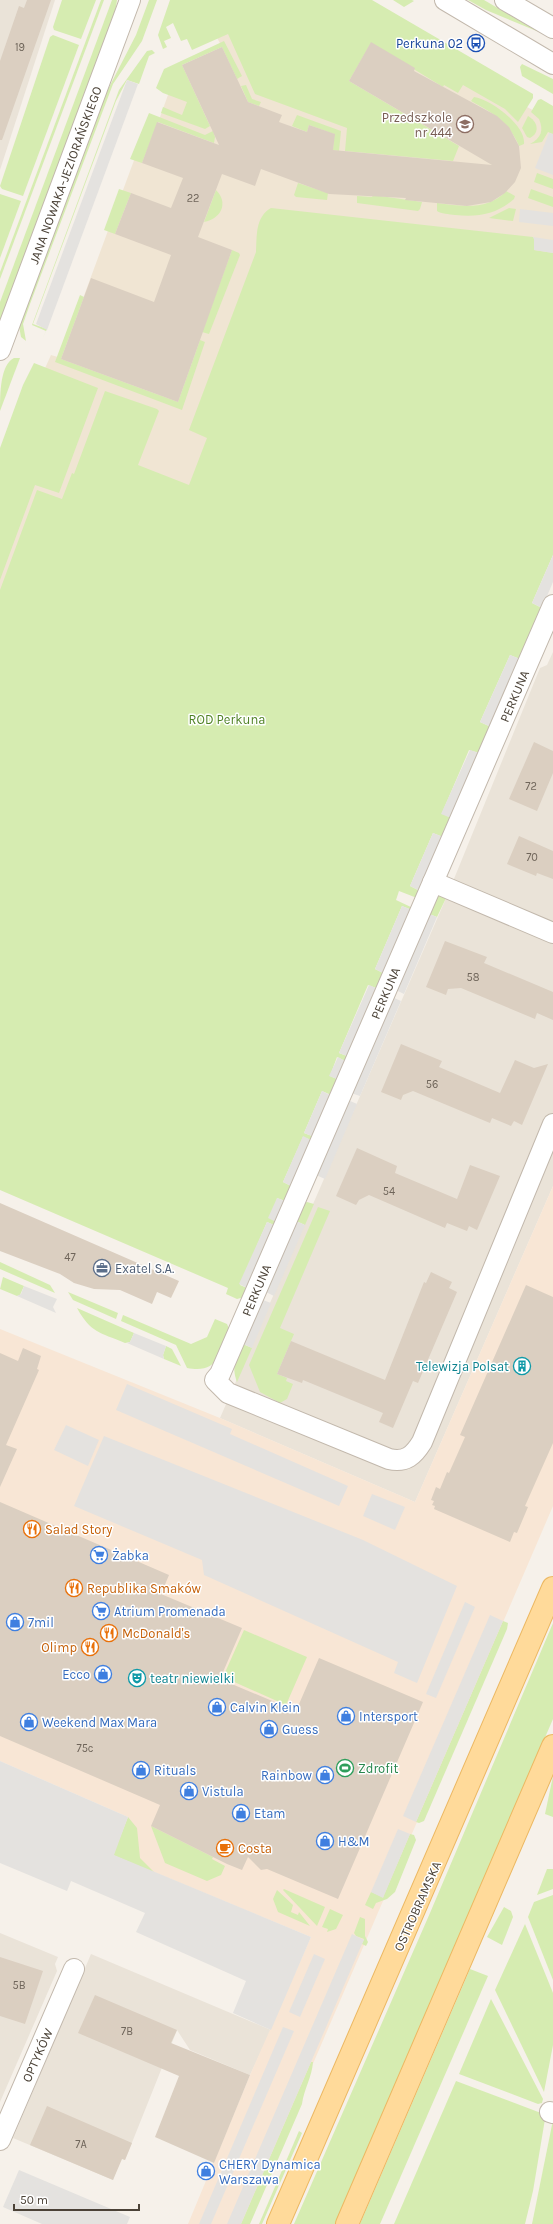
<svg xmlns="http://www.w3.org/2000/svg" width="553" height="2224" viewBox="0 0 553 2224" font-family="Karla,sans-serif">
	<rect width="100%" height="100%" fill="#f6f1ea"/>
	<g fill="#eae3d8">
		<polygon points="0,0 55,0 0,170"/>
		<polygon points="553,652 553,1186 415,1502 220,1418 447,896 540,668 547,665"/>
		<polygon points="0,1933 58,1957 55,1964 57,1971 0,2102"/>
		<polygon points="91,1954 271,2030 250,2075 190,2050 177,2030 125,2160 121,2158 113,2180 13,2138"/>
	</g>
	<polygon fill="#f8e6d5" points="553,1186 553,1506 244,2224 188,2224 250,2075 311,1937 113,1855 128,1817 0,1761 0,1329 220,1418 415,1502"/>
	<polygon fill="#f0e5d3" points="171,0 297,0 527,107 553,121 553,264 193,495 0,640 0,468 51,355 61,358 150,117 159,120 178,67 222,47 206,17"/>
	<g fill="#d6ecb1">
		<polygon points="62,0 96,0 81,39 54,30 53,27"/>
		<polygon points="101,0 104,0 0,279 0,272"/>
		<polygon points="112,0 117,0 115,13 0,324 0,302"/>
		<polygon points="149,0 157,0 142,41 113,84 30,304 23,324 26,341 21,337 19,326 102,101 136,35"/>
		<polygon points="170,0 372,0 533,94 533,98 518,122 505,109 463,85 458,93 444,85 443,87 371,43 349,81 459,146 453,161 345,151 347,128 255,94 228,34 192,50 187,39 181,41 173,23 166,27 171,38 164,41 167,47 163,49 158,35"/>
		<polygon points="393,0 412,0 414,1 404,7"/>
		<polygon points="468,0 484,0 539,32 486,10"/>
		<polygon points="53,35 79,45 23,196 2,189 0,186 50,37"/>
		<polygon points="224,41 242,76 237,79 222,47 182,65 210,126 205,129 161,113 163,107 182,115 187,102 163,93 156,88 164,69"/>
		<polygon points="152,50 155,53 149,56 139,84 127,80 116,101 33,324 47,329 42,340 46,331 32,325 119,90 147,51"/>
		<polygon points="522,64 553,79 553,94 522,76 520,67"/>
		<polygon points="246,85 252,99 261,102 259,106 248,102 241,86"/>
		<path d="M474,97C490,99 526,125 524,144L519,146C508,121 494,114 471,101Z"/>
		<path d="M541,99L553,106V134L548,132L542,142L530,144C541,138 544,131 539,119L531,112L538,100Z"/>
		<polygon points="149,113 205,135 213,131 215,137 214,143 158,122 142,163 130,159"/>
		<polygon points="297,115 341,131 339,151 333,150 334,134 309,125 307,132 292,126"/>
		<path d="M528,116C537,121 541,132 530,138L527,137L522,128Z"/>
		<polygon points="537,173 553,179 553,189 534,182"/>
		<polygon points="298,183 328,193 327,200 296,197 294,195"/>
		<polygon points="119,189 131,193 115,234 104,230"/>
		<polygon points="531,189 553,197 553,207 528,198"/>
		<path d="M216,190C229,203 221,219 204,222Z"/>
		<path d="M506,191L515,196L514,199C496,215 478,217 455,215C449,214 441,214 437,211V203C461,206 488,211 506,191Z"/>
		<polygon points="0,194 21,201 0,258"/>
		<polygon points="373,195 422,202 420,209 418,211 357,203 357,196 372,197"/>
		<path d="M271,208L533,237L534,239V250L553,253V555L532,603L542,608L520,659L510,655L480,722L491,727L479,753L469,750L442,813L451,818L443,837L433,833L410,886L420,891L417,898L399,891L396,900L413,908L412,910L402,906L375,969L383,973L376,988L368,985L339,1053L347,1056L345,1061L337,1057L330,1076L337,1079L331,1095L322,1091L304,1133L312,1136L311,1140L303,1137L283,1182L291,1186L285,1201L277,1198L274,1225L267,1222L240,1285L247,1288L244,1297L237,1299L226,1294L228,1288L0,1190V590L37,490L62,499L72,473L74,474L105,391L157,409L159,411L138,465L189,485L207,438L189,430L256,252C257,236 255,217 271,208Z"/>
		<polygon points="509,208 516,209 513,221 489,218"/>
		<polygon points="232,250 239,253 240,255 209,334 202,332"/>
		<polygon points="80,295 84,297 61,359 178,402 200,340 205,342 182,410 55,362"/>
		<path d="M14,358H20L0,411C0,394 0,365 14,358Z"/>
		<polygon points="34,363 98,388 59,493 35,485 0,580 0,448 23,385"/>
		<polygon points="440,895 447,896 437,917 429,914 437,896"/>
		<polygon points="307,1202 314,1204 305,1225 296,1221 302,1204"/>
		<polygon points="318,1207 330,1211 280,1328 294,1334 277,1374 287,1378 286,1381 293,1384 287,1399 280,1403 260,1392 249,1365"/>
		<polygon points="0,1262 50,1285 55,1293 0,1269"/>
		<polygon points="3,1277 24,1286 20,1295 17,1296 0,1289"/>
		<polygon points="68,1292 118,1313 116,1319 73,1300"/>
		<path d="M77,1308L134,1333L130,1342L125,1343C99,1332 91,1333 77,1308Z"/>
		<path d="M123,1315L191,1344L207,1337L215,1319L227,1324L230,1331C219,1354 218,1374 187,1368L176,1345L121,1321Z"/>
		<path d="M243,1344L252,1348L237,1382C231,1367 236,1357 243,1344Z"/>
		<polygon points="166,1346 172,1349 181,1366 164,1359 163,1355"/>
		<polygon points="503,1621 508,1623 507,1629 424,1821 419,1823 416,1822"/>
		<polygon points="553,1623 553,1719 335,2224 294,2224 430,1913"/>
		<polygon points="244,1630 307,1657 286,1705 223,1677"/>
		<polygon points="553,1776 553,1817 545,1814"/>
		<polygon points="128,1817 137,1828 140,1858 155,1873 113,1855"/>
		<polygon points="151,1826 213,1857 212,1859 225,1866 221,1875 207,1881 165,1863"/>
		<polygon points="410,1834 414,1835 416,1840 395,1892 387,1899 376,1903 373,1909 365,1905 371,1892 383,1897"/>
		<polygon points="547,1869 553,1869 553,1889 537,1895"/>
		<polygon points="284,1889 325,1907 317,1926 283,1890"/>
		<polygon points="277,1890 293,1905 291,1912 298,1915 299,1912 310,1926 278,1912 273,1899"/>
		<polygon points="553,1895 553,1980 528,1917 534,1902"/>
		<polygon points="504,1907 511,1911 513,1917 502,1945 487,1937"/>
		<polygon points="330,1909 343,1915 336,1929 327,1932 328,1929 322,1927"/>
		<polygon points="360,1917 365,1919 365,1936 368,1942 366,1946 362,1944 364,1939 356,1936 354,1933"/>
		<polygon points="525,1924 553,1993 553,2045 544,2092 495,1990"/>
		<polygon points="470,1969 488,1976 380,2224 360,2224"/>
		<polygon points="491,1999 543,2099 542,2103 538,2104 459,2074"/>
		<path d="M311,2062H313C312,2077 304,2089 302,2104L250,2224H241Z"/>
		<polygon points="456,2081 541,2113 545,2119 533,2191 525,2224 394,2224"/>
		<polygon points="553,2120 553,2224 532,2224"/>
		<polygon points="299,2131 302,2133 262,2224 259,2224"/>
	</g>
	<g fill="#e4e2df">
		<polygon points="127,80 138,84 47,330 36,324"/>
		<polygon points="549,133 553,134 553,175 535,168"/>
		<polygon points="520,209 553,213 553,226 519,222"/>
		<polygon points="533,237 553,240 553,253 534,250 534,239"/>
		<polygon points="553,555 553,582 542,608 532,603"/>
		<polygon points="510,655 520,659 491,727 480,722"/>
		<polygon points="470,750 479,753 451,818 441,814"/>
		<polygon points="433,833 443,837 420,891 410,886"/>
		<polygon points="402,906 412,910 383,973 375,969"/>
		<polygon points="429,914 437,917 404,994 396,990"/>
		<polygon points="369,985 376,988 347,1056 339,1053"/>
		<polygon points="392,997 401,1001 360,1096 351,1093"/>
		<polygon points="338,1057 345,1061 337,1079 329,1076"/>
		<polygon points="322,1091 330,1095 312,1136 304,1133"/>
		<polygon points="348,1100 357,1104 325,1179 316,1175"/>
		<polygon points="303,1136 311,1140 291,1186 283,1182"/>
		<polygon points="277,1198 285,1201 276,1222 268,1218"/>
		<polygon points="296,1221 305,1225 274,1296 266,1292"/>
		<polygon points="267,1222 274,1225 247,1288 239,1284"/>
		<polygon points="24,1286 57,1299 53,1307 56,1313 17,1296 21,1294"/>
		<polygon points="263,1300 271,1303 252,1348 243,1344"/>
		<polygon points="134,1333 166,1346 163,1355 164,1359 127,1343 130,1342"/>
		<polygon points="127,1384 232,1429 230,1434 348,1486 339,1506 116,1410"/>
		<polygon points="66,1425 99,1440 88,1466 54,1450"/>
		<polygon points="104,1436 363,1540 457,1586 417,1683 394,1673 398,1662 204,1575 202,1560 74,1506"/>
		<polygon points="372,1494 405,1507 395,1530 363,1516"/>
		<polygon points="465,1602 475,1607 436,1698 426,1694"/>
		<polygon points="490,1615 503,1621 416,1822 403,1816"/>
		<polygon points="0,1761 128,1817 114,1855 311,1937 271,2030 233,2013 246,1981 136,1932 145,1913 71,1881 67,1891 0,1863"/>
		<polygon points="398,1829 410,1834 383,1898 371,1892"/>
		<polygon points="352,1934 364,1940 362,1944 241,2224 227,2224"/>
		<polygon points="314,1954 325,1959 300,2017 289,2012"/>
		<polygon points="283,2027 294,2031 211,2224 199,2224"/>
		<polygon points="19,2170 130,2217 127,2224 42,2224 3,2207"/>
	</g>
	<g fill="#dbcfc1">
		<polygon points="27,0 51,0 2,140 0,140 0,61 19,6 24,8"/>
		<polygon points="371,42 415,68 414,71 497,116 509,127 519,146 521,168 515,182 505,193 491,202 467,206 405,200 406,198 329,194 261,169 255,186 222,174 198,237 232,250 178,402 61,359 91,278 154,302 171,255 115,234 131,193 171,208 183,178 142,163 157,122 219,145 182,65 222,47 248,102 282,115 279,122 307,132 309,125 335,134 333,150 492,165 349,81"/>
		<polygon points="534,742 553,751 553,773 537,811 509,799"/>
		<polygon points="519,836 553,851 553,879 537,873 536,876 507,864"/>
		<polygon points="445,941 487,957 484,963 553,992 553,1020 537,1013 535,1019 461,988 448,989 446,995 426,987"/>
		<polygon points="401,1044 442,1061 439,1067 500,1093 515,1060 534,1068 548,1064 522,1125 514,1121 511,1126 492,1118 490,1123 413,1091 403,1095 401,1100 381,1092"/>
		<polygon points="357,1148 397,1166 395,1173 457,1199 470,1165 500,1176 477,1230 469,1226 467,1231 447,1223 445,1228 369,1195 359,1200 356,1205 336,1196"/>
		<polygon points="0,1203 179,1281 171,1298 157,1292 152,1304 120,1290 94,1289 74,1283 60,1274 0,1251"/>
		<polygon points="431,1272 452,1282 449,1288 457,1292 418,1383 413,1381 393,1428 379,1422 383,1413 303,1380 302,1383 277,1374 291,1341 385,1380 424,1282 426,1283"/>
		<polygon points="526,1285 553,1297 553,1443 525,1506 528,1507 517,1533 514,1532 510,1542 434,1509 435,1506 432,1505 434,1501 431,1500 436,1487 440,1489 447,1472 449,1473 465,1437 460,1435"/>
		<polygon points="23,1348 41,1356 37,1369 39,1370 6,1445 17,1449 0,1487 0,1353 18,1361"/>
		<polygon points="0,1502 169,1575 161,1594 242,1628 220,1679 296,1711 319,1658 423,1702 338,1899 267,1869 261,1870 248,1857 242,1870 227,1864 151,1826 160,1805 0,1736"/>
		<polygon points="0,1957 43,1971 25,2024 0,2016"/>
		<polygon points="95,1995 177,2030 171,2043 250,2075 214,2163 155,2137 179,2076 78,2033"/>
		<polygon points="47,2106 132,2143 125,2160 122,2159 113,2180 30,2145"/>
	</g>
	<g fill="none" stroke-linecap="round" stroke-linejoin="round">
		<g stroke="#c2b8ac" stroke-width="22">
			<g id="minor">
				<polyline points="445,0 553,64"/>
				<polyline points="505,0 553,28"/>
				<polyline points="0,350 130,0"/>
				<path d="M553,605L220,1374L215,1380L228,1393L389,1459C406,1463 414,1455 422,1442L553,1124"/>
				<polyline points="433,882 553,933"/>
				<polyline points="550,2112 553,2113"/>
				<polyline points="0,2140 74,1969"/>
			</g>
		</g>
		<g stroke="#ecb862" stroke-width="24">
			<g id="major">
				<polyline points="278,2224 553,1588"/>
				<polyline points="347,2224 553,1746"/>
			</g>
		</g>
		<use href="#minor" stroke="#fff" stroke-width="20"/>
		<use href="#major" stroke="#ffda9a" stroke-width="22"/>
	</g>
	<defs>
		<g id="bus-ring" transform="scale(0.9)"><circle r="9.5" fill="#fff" stroke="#1a4fb4" stroke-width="1.5"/><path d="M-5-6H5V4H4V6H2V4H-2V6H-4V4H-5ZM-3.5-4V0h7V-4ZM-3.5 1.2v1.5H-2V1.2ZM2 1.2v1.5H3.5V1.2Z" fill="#1a4fb4"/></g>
		<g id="school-ring" transform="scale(0.9)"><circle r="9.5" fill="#fff" stroke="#8d6e63" stroke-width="1.5"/><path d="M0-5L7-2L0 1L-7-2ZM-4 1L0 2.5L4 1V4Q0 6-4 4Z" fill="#8d6e63"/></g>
		<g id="office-ring" transform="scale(0.9)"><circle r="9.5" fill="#fff" stroke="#5c6f8a" stroke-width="1.5"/><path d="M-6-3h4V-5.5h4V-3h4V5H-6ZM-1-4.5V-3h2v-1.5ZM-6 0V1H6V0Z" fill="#5c6f8a"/></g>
		<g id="building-ring" transform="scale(0.9)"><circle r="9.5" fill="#fff" stroke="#0f9aa8" stroke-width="1.5"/><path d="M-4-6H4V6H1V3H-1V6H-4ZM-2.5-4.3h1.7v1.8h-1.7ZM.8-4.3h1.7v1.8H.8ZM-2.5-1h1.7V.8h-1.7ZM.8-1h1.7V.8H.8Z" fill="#0f9aa8"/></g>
		<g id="restaurant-ring" transform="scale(0.9)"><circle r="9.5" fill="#fff" stroke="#e8710a" stroke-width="1.5"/><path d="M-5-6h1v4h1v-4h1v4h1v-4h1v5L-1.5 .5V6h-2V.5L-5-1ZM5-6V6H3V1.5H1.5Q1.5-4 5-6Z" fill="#e8710a"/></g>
		<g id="supermarket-ring" transform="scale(0.9)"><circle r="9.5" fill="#fff" stroke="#3f7fe0" stroke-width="1.5"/><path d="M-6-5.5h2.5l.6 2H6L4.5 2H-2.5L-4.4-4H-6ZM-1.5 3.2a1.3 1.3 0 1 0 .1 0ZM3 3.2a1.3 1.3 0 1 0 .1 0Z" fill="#3f7fe0"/></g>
		<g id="shop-ring" transform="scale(0.9)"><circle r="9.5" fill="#fff" stroke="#3f7fe0" stroke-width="1.5"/><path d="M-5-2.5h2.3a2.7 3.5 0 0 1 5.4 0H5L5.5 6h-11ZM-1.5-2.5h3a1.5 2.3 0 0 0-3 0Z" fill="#3f7fe0"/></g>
		<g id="theatre-ring" transform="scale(0.9)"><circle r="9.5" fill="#fff" stroke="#0f9aa8" stroke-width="1.5"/><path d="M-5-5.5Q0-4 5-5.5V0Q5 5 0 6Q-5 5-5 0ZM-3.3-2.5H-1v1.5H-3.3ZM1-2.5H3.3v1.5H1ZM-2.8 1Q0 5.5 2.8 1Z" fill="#0f9aa8"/></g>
		<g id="stadium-ring" transform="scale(0.9)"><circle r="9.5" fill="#fff" stroke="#2e9e5b" stroke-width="1.5"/><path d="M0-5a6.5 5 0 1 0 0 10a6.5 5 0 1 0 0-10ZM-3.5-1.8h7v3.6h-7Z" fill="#2e9e5b"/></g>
		<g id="cafe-ring" transform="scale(0.9)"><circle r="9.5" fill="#fff" stroke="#e8710a" stroke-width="1.5"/><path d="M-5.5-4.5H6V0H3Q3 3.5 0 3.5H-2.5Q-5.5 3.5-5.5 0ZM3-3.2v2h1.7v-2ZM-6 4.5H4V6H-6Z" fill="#e8710a"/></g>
	</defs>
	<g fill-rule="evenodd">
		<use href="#bus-ring" x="476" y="43"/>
		<use href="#school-ring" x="465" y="124"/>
		<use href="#office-ring" x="102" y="1268"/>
		<use href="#building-ring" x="522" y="1366"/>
		<use href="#restaurant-ring" x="32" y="1529"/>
		<use href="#supermarket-ring" x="99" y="1555"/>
		<use href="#restaurant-ring" x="74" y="1588"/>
		<use href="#supermarket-ring" x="101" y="1611"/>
		<use href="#shop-ring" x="15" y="1622"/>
		<use href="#restaurant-ring" x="109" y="1633"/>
		<use href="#restaurant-ring" x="90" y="1647"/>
		<use href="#shop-ring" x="103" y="1674"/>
		<use href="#theatre-ring" x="137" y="1678"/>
		<use href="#shop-ring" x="217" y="1707"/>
		<use href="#shop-ring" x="346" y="1716"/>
		<use href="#shop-ring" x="29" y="1722"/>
		<use href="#shop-ring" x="269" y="1729"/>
		<use href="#stadium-ring" x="345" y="1768"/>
		<use href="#shop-ring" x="141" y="1770"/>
		<use href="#shop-ring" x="325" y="1775"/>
		<use href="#shop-ring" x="189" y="1791"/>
		<use href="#shop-ring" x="241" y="1813"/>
		<use href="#shop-ring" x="325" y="1841"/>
		<use href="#cafe-ring" x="225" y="1848"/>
		<use href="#shop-ring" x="206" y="2171"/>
	</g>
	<g text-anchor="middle" stroke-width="3" stroke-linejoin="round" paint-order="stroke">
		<g font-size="11" fill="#6f655a">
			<text x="20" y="51">19</text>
			<text x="193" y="202">22</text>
			<text x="531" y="790">72</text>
			<text x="532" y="861">70</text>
			<text x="473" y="981">58</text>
			<text x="432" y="1088">56</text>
			<text x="389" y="1195">54</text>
			<text x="70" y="1261">47</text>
			<text x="85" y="1752">75c</text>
			<text x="19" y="1989">5B</text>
			<text x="127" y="2035">7B</text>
			<text x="81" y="2148">7A</text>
		</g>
		<g font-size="13" fill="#164399" stroke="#fff" text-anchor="end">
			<text x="463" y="48">Perkuna 02</text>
		</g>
		<g font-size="13" fill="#785e54" stroke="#fff" text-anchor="end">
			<text x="452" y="122">Przedszkole<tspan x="452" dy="15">nr 444</tspan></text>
		</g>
		<g font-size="13" fill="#4b4237" stroke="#fff">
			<text transform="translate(65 175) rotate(-70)" y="5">JANA NOWAKA-JEZIORAŃSKIEGO</text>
			<text transform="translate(514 696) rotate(-67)" y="5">PERKUNA</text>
			<text transform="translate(385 993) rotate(-67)" y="5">PERKUNA</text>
			<text transform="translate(256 1290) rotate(-67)" y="5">PERKUNA</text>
			<text transform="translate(417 1906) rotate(-66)" y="5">OSTROBRAMSKA</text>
			<text transform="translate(37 2055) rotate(-66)" y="5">OPTYKÓW</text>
		</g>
		<g font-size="13" fill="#4f8225" stroke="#fff">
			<text x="227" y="724">ROD Perkuna</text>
		</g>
		<g font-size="13" fill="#4e5e75" stroke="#fff" text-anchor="start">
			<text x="115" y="1273">Exatel S.A.</text>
		</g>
		<g font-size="13" fill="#0d838f" stroke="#fff" text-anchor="end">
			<text x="509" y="1371">Telewizja Polsat</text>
			<text x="150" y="1683" text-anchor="start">teatr niewielki</text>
		</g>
		<g font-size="13" fill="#c56008" stroke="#fff" text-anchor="start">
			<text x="45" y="1534">Salad Story</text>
			<text x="87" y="1593">Republika Smaków</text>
			<text x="122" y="1638">McDonald's</text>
			<text x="77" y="1652" text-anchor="end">Olimp</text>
			<text x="238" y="1853">Costa</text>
		</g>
		<g font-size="13" fill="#366cbe" stroke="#fff" text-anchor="start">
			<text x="112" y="1560">Żabka</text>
			<text x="114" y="1616">Atrium Promenada</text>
			<text x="28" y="1627">7mil</text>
			<text x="90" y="1679" text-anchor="end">Ecco</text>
			<text x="230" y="1712">Calvin Klein</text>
			<text x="359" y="1721">Intersport</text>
			<text x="42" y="1727">Weekend Max Mara</text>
			<text x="282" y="1734">Guess</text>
			<text x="154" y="1775">Rituals</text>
			<text x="312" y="1780" text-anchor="end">Rainbow</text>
			<text x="202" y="1796">Vistula</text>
			<text x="254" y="1818">Etam</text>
			<text x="338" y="1846">H&amp;M</text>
			<text x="219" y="2169">CHERY Dynamica<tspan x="219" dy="15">Warszawa</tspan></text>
		</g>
		<g font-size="13" fill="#27864d" stroke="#fff" text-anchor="start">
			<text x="358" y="1773">Zdrofit</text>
		</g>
	</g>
	<path d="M14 2204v6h125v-6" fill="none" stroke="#4b4237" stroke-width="2"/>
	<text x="20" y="2204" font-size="12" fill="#4b4237" stroke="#ffffff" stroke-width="3" paint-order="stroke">50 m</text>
</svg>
